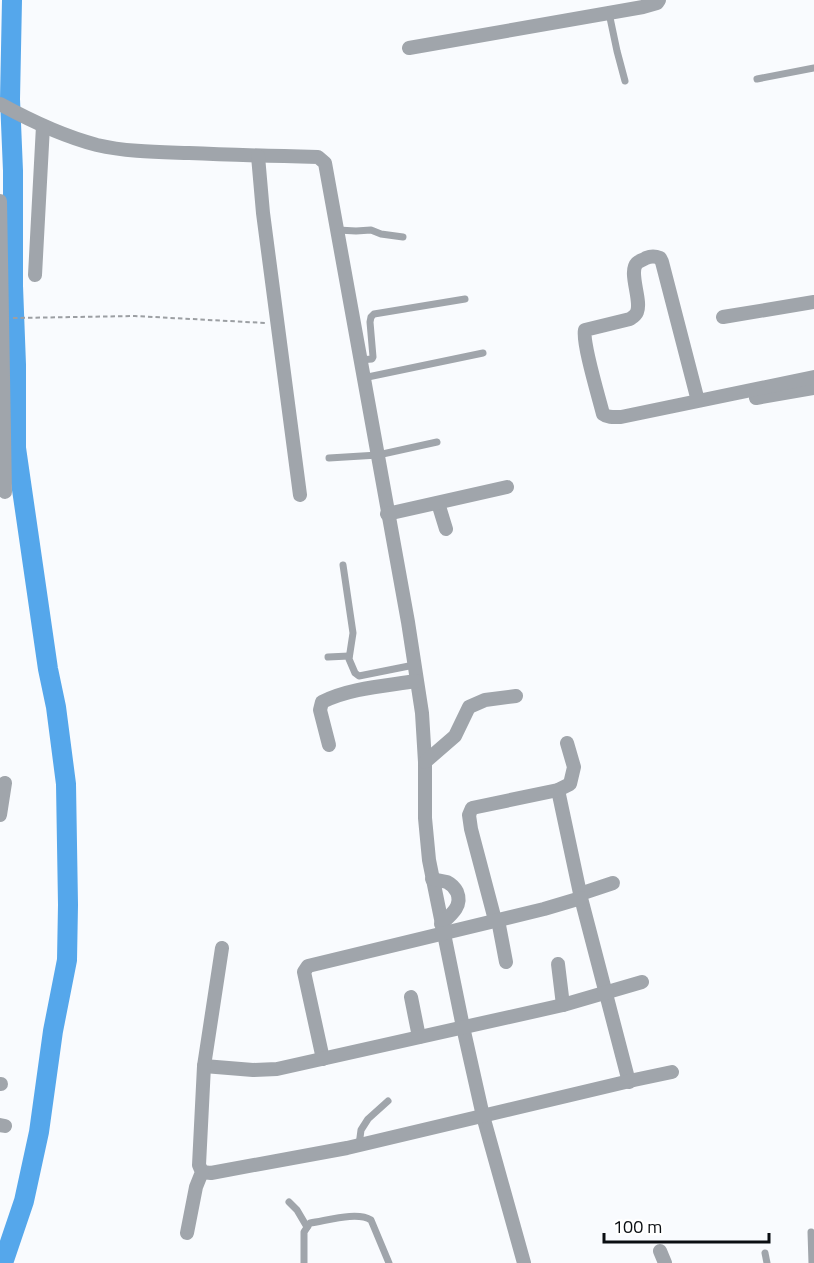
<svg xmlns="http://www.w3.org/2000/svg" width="814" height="1263" viewBox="0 0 814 1263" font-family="'Titillium Web',sans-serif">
	<rect width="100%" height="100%" fill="#f9fbfe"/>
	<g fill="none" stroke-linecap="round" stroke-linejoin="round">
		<polyline stroke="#55a7eb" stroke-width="20" points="3,1263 24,1201 39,1132 53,1031 67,960 68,905 66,784 56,707 48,669 16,448 16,365 13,286 13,171 10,99 12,0"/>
		<polyline stroke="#9c9fa3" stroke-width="2" stroke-dasharray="4.5 3" stroke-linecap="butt" points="13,318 135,316 266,323"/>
		<g stroke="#a0a5ab" stroke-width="7">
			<polyline points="609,13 617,51 625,81"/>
			<polyline points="757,79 814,68"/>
			<polyline points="338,230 356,231 371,230 381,234 403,237"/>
			<polyline points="360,360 372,359 373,357 370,322 371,317 374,314 465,299"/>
			<polyline points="363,378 483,353"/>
			<polyline points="329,458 378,455 437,442"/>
			<polyline points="343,565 353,633 349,659 355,673 359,676 414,665"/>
			<polyline points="328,657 349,656"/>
			<polyline points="359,1145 361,1130 368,1119 388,1101"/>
			<polyline points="289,1202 297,1210 307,1227"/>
			<polyline points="811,1232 812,1263"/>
			<polyline points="765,1253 767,1263"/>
			<path d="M304,1263V1232L310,1223C326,1221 357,1211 371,1220L389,1263"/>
		</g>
		<g stroke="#a0a5ab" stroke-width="14">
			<polyline points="409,48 643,7 657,3 659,0"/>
			<path d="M0,104C31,121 62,136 97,145C127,152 158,152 189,153C232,155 275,156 318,157L325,163L408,622L422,713L425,762V818L429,860L463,1027L483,1116L524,1263"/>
			<polyline points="258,156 263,213 300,495"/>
			<polyline points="0,201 5,492"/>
			<polyline points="35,275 43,126"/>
			<polyline points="723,317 814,302"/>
			<polyline points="756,398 814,388"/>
			<path d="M698,401L662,262L660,258C655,256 651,256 646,258C643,260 639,261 637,263C628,272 642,300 637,312C636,315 633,317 630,319L585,330C582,342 599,398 603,414C608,418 615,417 621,417L814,377"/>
			<polyline points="438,503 446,529"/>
			<polyline points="387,514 507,487"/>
			<path d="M329,745L320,710L322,702C350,688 385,686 416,681"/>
			<polyline points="425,762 455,736 469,707 485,700 516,696"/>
			<polyline points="558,790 581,898 629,1082"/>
			<polyline points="0,815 5,783"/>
			<path d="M432,879C437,880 442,881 447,882C451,884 455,888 457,892C463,906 451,915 441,924"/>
			<polyline points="580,894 613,883"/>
			<polyline points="495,920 471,829 469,815 472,808 558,790 570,784 574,767 567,743"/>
			<polyline points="498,920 506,962"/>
			<polyline points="558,964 563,1005"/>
			<polyline points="411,997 419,1037"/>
			<polyline points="323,1059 304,972 308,966 544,909 581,898"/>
			<polyline points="204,1066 253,1070 277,1069 563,1005 642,982"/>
			<polyline points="0,1084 1,1084"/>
			<polyline points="0,1125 5,1126"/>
			<polyline points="202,1172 211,1173 347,1148 634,1080 672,1072"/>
			<polyline points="187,1233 196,1187 202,1172 199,1165 204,1066 222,948"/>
			<polyline points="660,1251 665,1263"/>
		</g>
	</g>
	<path d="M604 1233v9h165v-9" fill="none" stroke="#0a0e12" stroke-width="3"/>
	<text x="613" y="1233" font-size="18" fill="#0a0e12" stroke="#ffffff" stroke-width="4.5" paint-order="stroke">100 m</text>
</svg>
